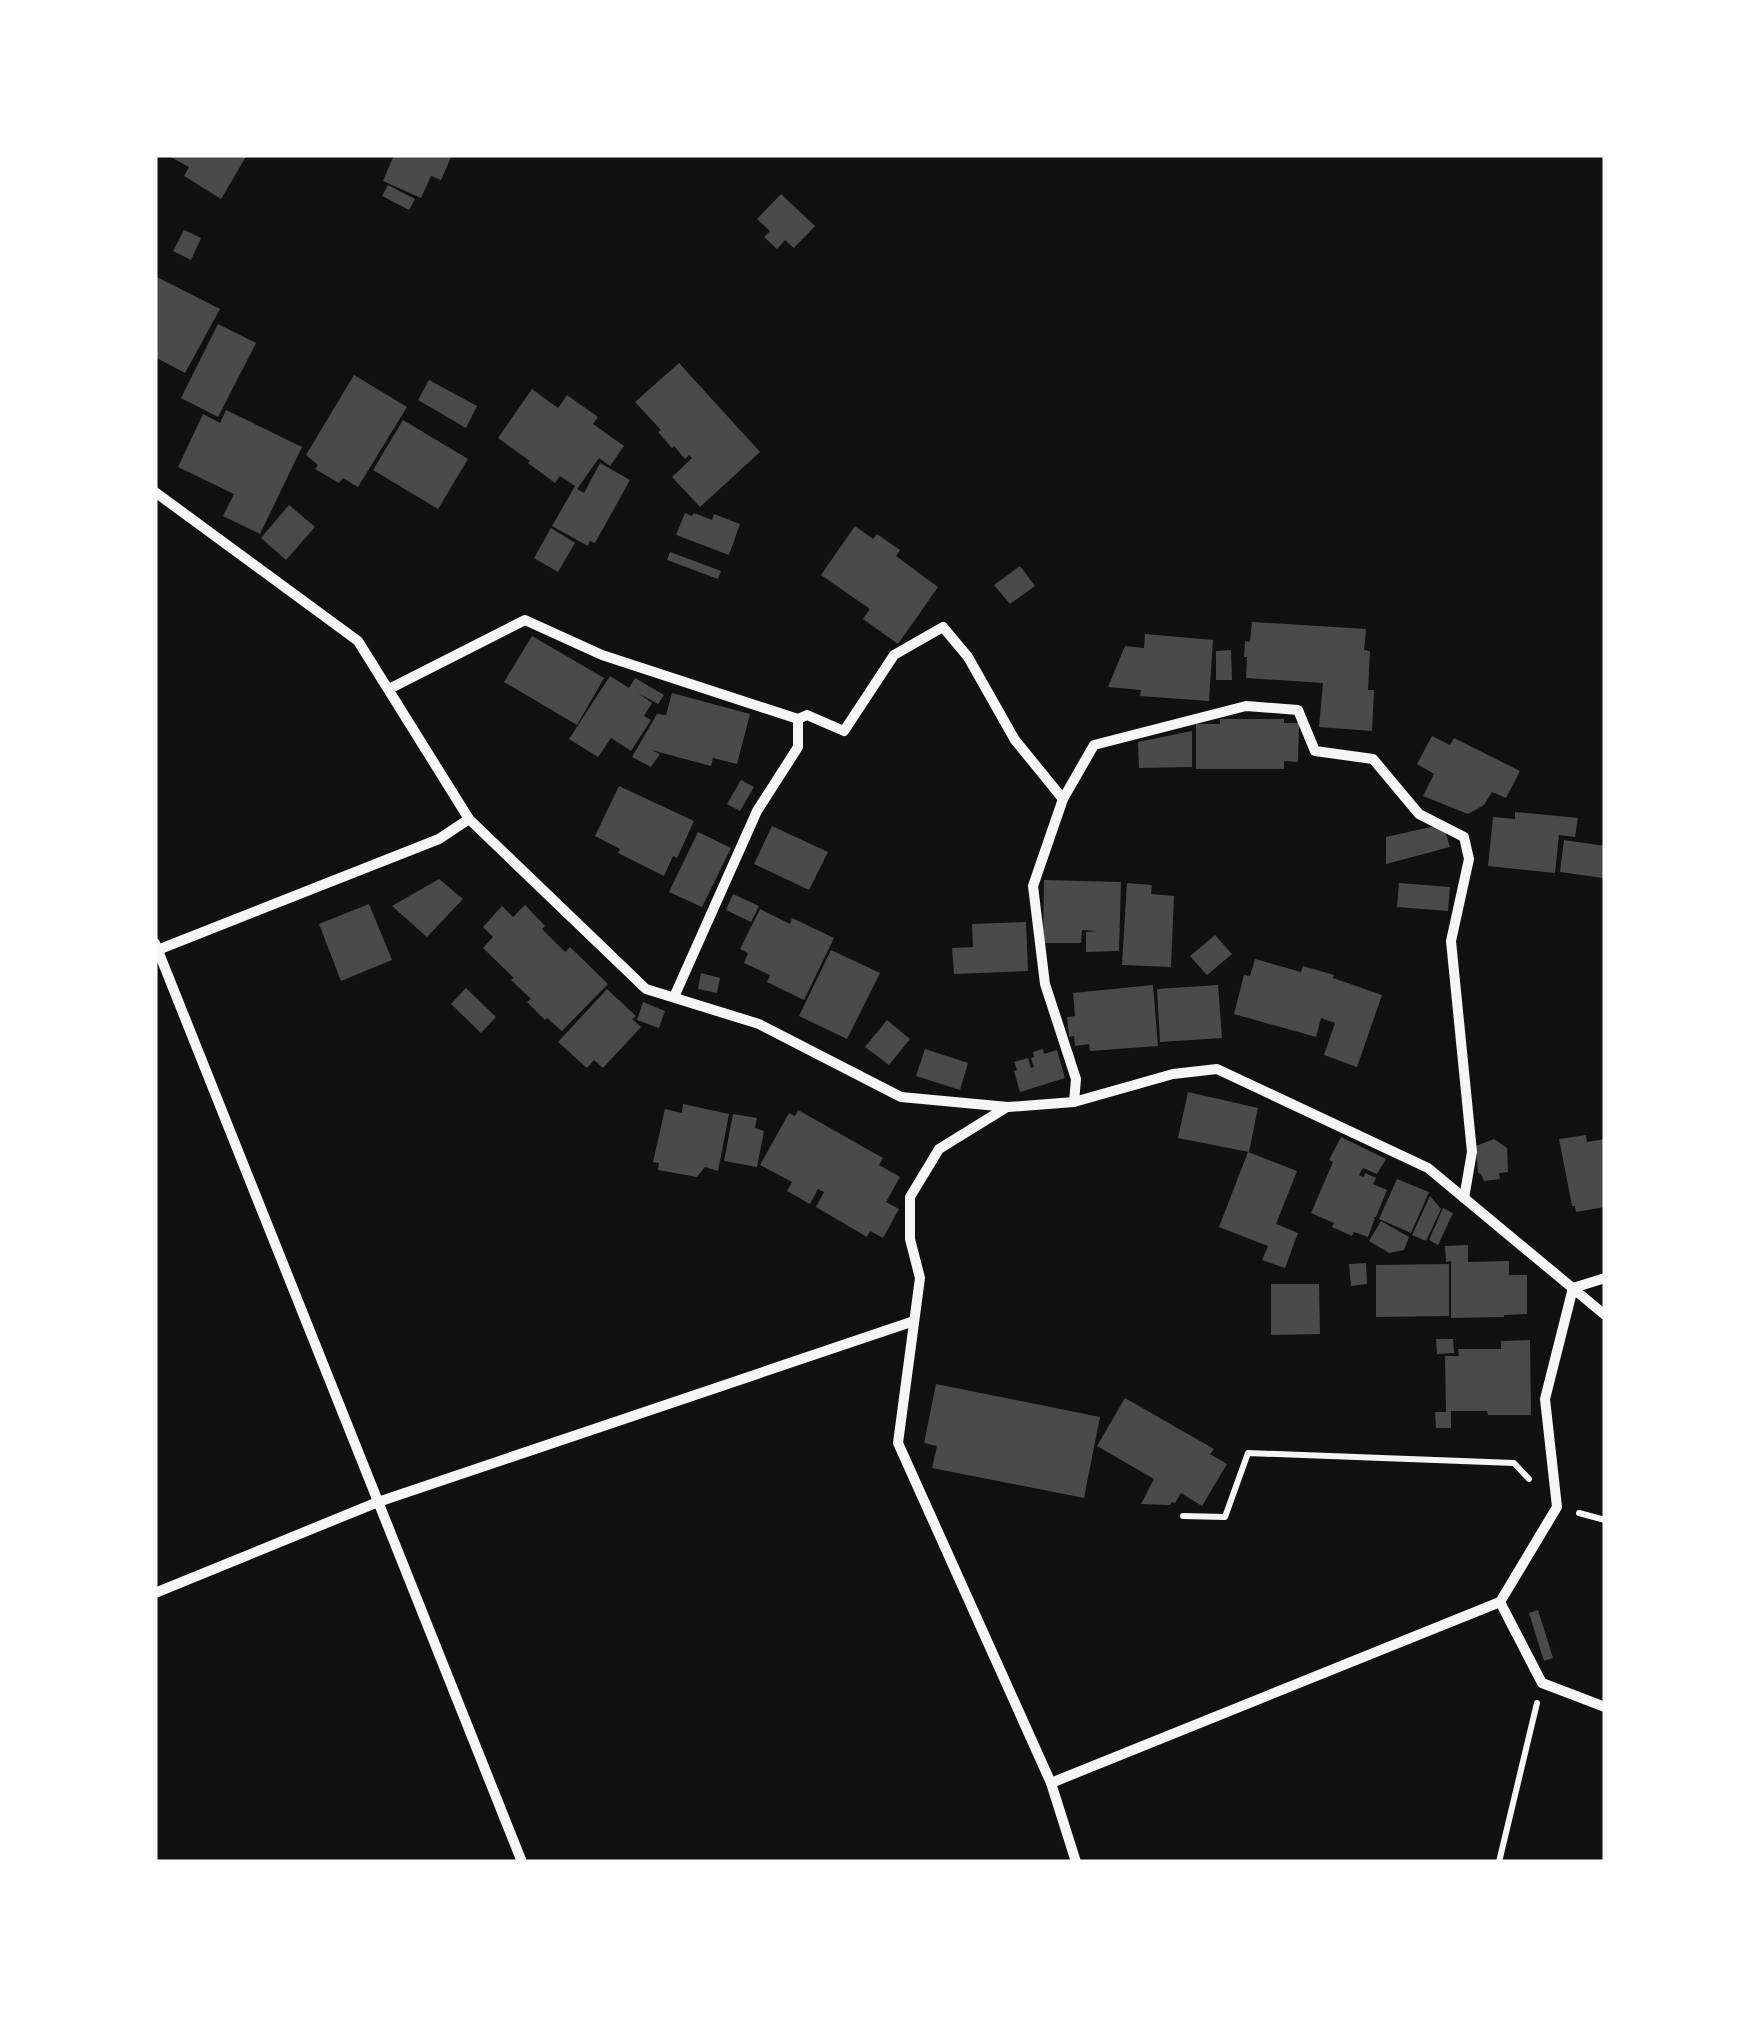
<svg xmlns="http://www.w3.org/2000/svg" width="1760" height="2017" viewBox="0 0 1760 2017" font-family="'Work Sans',sans-serif">
	<rect width="100%" height="100%" fill="#111"/>
	<g fill="#4a4a4a">
		<polygon points="167,155 247,155 221,199 184,176 189,167"/>
		<polygon points="394,155 452,155 441,180 431,176 421,198 383,181"/>
		<polygon points="388,185 415,199 409,210 382,196"/>
		<polygon points="781,194 815,226 794,248 785,240 777,249 764,237 770,231 757,219"/>
		<polygon points="184,230 201,238 191,260 173,251"/>
		<polygon points="157,277 220,309 185,373 155,357 155,282"/>
		<polygon points="218,324 256,343 218,417 181,398"/>
		<polygon points="679,363 760,452 700,507 672,477 692,458 689,455 685,459 674,446 672,448 658,432 661,430 635,402"/>
		<polygon points="354,375 407,407 358,487 343,478 339,483 315,469 318,465 306,455"/>
		<polygon points="429,380 477,406 466,428 418,400"/>
		<polygon points="532,389 558,408 567,395 598,417 593,424 624,446 610,466 599,458 577,489 584,493 600,463 630,480 595,543 590,541 588,546 552,526 575,486 560,476 555,483 528,463 530,461 498,438"/>
		<polygon points="226,410 302,447 260,534 223,516 234,494 178,467 203,414 220,423"/>
		<polygon points="403,420 468,459 438,509 373,470"/>
		<polygon points="289,505 315,527 286,560 261,538"/>
		<polygon points="685,513 692,516 694,513 712,520 714,514 740,524 729,555 676,535"/>
		<polygon points="855,526 873,539 877,534 900,550 896,556 938,587 898,644 863,619 870,609 821,575"/>
		<polygon points="551,528 575,543 558,572 534,558"/>
		<polygon points="670,552 721,571 718,579 667,560"/>
		<polygon points="1020,566 1035,586 1010,604 994,585"/>
		<polygon points="1252,622 1366,629 1364,650 1370,651 1368,690 1374,690 1372,731 1319,727 1323,683 1246,678 1247,657 1244,657 1245,641 1250,642"/>
		<polygon points="1145,634 1213,640 1209,701 1140,696 1141,690 1108,687 1125,646 1144,648"/>
		<polygon points="532,636 604,678 577,725 504,682"/>
		<polygon points="1231,650 1232,680 1216,680 1216,651"/>
		<polygon points="610,676 629,688 635,678 664,695 658,704 638,693 652,703 644,716 651,720 631,751 611,738 598,757 569,739"/>
		<polygon points="672,693 750,714 737,764 713,758 711,766 651,750 660,754 651,767 632,757 657,714 666,715"/>
		<polygon points="1220,719 1284,719 1284,723 1299,723 1298,762 1284,761 1284,769 1196,769 1196,724 1220,724"/>
		<polygon points="1192,731 1192,767 1139,768 1138,742"/>
		<polygon points="1432,736 1450,745 1454,738 1520,771 1506,798 1492,792 1484,805 1468,814 1423,796 1434,774 1417,764"/>
		<polygon points="741,780 754,787 740,811 727,804"/>
		<polygon points="619,786 694,821 677,858 673,856 664,876 618,853 620,849 595,836"/>
		<polygon points="1515,812 1578,818 1575,837 1559,835 1555,873 1488,866 1493,817 1515,819"/>
		<polygon points="772,826 828,852 809,890 754,864"/>
		<polygon points="1435,826 1446,834 1450,847 1386,864 1386,837"/>
		<polygon points="698,832 731,848 702,907 669,892"/>
		<polygon points="1564,840 1605,846 1603,878 1560,872"/>
		<polygon points="439,879 463,899 427,937 392,906"/>
		<polygon points="1044,880 1121,882 1119,951 1086,952 1086,932 1097,931 1082,930 1081,943 1043,943"/>
		<polygon points="1127,883 1152,885 1151,894 1174,896 1171,967 1122,965"/>
		<polygon points="1399,883 1450,887 1448,911 1397,907"/>
		<polygon points="733,894 759,906 751,922 726,910"/>
		<polygon points="369,904 392,960 341,981 319,924"/>
		<polygon points="525,905 545,926 542,929 565,952 570,947 608,984 562,1031 547,1018 545,1020 527,1002 531,999 511,980 514,978 483,948 493,937 483,927 502,906 513,917"/>
		<polygon points="760,909 790,924 792,918 834,938 804,1000 767,982 770,975 744,963 748,953 740,949"/>
		<polygon points="1026,922 1028,971 954,974 952,948 973,947 972,924"/>
		<polygon points="1215,935 1232,954 1207,975 1190,956"/>
		<polygon points="831,950 880,973 847,1039 799,1016"/>
		<polygon points="1255,959 1301,972 1303,966 1334,975 1333,978 1382,995 1357,1067 1324,1055 1335,1023 1321,1018 1316,1037 1234,1014 1244,975 1250,976"/>
		<polygon points="701,973 720,978 717,993 698,989"/>
		<polygon points="1153,985 1158,1046 1090,1051 1089,1044 1075,1046 1074,1036 1069,1037 1067,1017 1075,1016 1073,993"/>
		<polygon points="1218,985 1222,1038 1160,1042 1157,989"/>
		<polygon points="466,988 496,1017 481,1033 451,1004"/>
		<polygon points="607,989 636,1016 632,1019 641,1027 603,1068 594,1060 587,1068 558,1042"/>
		<polygon points="643,1002 665,1011 659,1028 637,1020"/>
		<polygon points="887,1020 910,1039 889,1065 865,1047"/>
		<polygon points="925,1049 968,1063 960,1090 916,1076"/>
		<polygon points="1043,1049 1044,1054 1057,1050 1065,1078 1020,1092 1014,1071 1017,1070 1014,1062 1028,1058 1031,1068 1034,1067 1031,1058 1034,1057 1033,1052"/>
		<polygon points="1188,1092 1258,1108 1249,1152 1178,1138"/>
		<polygon points="683,1104 729,1114 718,1171 705,1167 697,1177 658,1170 659,1163 653,1162 665,1109 682,1113"/>
		<polygon points="798,1110 883,1158 879,1165 900,1177 886,1202 899,1209 883,1238 870,1231 867,1237 816,1207 824,1192 818,1189 810,1204 787,1191 792,1182 760,1165 789,1113 795,1116"/>
		<polygon points="733,1114 757,1118 755,1128 764,1131 757,1167 724,1161"/>
		<polygon points="1586,1135 1587,1142 1605,1139 1605,1207 1576,1212 1575,1206 1572,1206 1559,1139"/>
		<polygon points="1341,1137 1386,1159 1377,1174 1363,1168 1359,1175 1364,1177 1365,1173 1376,1178 1373,1184 1387,1190 1376,1217 1373,1217 1375,1218 1368,1237 1354,1232 1352,1236 1332,1227 1334,1223 1311,1213 1333,1162 1329,1160"/>
		<polygon points="1494,1139 1507,1148 1508,1172 1499,1173 1500,1179 1484,1181 1481,1174 1478,1173 1476,1146"/>
		<polygon points="1248,1152 1297,1171 1276,1224 1298,1233 1285,1268 1262,1260 1268,1246 1219,1227"/>
		<polygon points="1397,1179 1429,1192 1411,1233 1379,1219"/>
		<polygon points="1430,1196 1441,1209 1426,1241 1412,1235"/>
		<polygon points="1443,1208 1453,1213 1438,1245 1429,1240"/>
		<polygon points="1381,1221 1409,1237 1404,1250 1389,1253 1369,1241"/>
		<polygon points="1468,1245 1468,1262 1509,1261 1509,1275 1527,1275 1527,1314 1504,1315 1504,1317 1451,1318 1451,1261 1446,1262 1445,1246"/>
		<polygon points="1366,1263 1367,1284 1351,1286 1349,1264"/>
		<polygon points="1449,1264 1449,1316 1376,1317 1376,1265"/>
		<polygon points="1271,1284 1319,1284 1320,1334 1271,1335"/>
		<polygon points="1436,1339 1453,1339 1454,1353 1437,1354"/>
		<polygon points="1530,1340 1531,1415 1488,1415 1487,1411 1451,1411 1451,1428 1436,1428 1435,1412 1446,1412 1445,1356 1459,1356 1458,1349 1501,1349 1501,1341"/>
		<polygon points="936,1384 1100,1417 1084,1498 932,1468 937,1446 924,1443"/>
		<polygon points="1125,1398 1214,1449 1210,1454 1227,1464 1202,1506 1181,1493 1175,1503 1172,1502 1170,1505 1141,1504 1154,1479 1097,1446"/>
		<polygon points="1538,1610 1553,1658 1544,1661 1529,1613"/>
	</g>
	<g fill="none" stroke-linecap="round" stroke-linejoin="round">
		<g stroke="#f5f5f5" stroke-width="6">
			<polyline points="1579,1513 1605,1520"/>
			<polyline points="1183,1516 1225,1517 1248,1453 1514,1463 1529,1479"/>
			<polyline points="1499,1862 1537,1703"/>
		</g>
		<g stroke="#f5f5f5" stroke-width="10">
			<polyline points="155,492 358,641 469,819 646,989 759,1024 901,1097 1008,1107 1074,1102 1173,1074 1217,1069 1428,1168 1605,1315"/>
			<polyline points="389,689 525,620 602,655 798,719 798,747 757,811 674,997"/>
			<polyline points="798,719 807,715 844,731 894,655 943,627 968,657 1015,740 1063,799"/>
			<polyline points="155,943 522,1862"/>
			<polyline points="155,951 439,839 469,819"/>
			<polyline points="1074,1102 1076,1079 1045,984 1033,886 1063,799 1094,745 1246,706 1298,710 1315,751 1373,759 1419,814 1464,837 1469,859 1451,941 1472,1152 1464,1198"/>
			<polyline points="1007,1107 939,1149 910,1197 910,1239 920,1278 898,1443 1051,1783 1076,1862"/>
			<polyline points="155,1593 378,1502 914,1321"/>
			<polyline points="1500,1602 1557,1507 1545,1399 1573,1288 1605,1278"/>
			<polyline points="1051,1783 1500,1602 1542,1683 1605,1707"/>
		</g>
	</g>
	<rect width="1760" height="2017" fill="none" stroke="#ffffff" stroke-width="315"/>
</svg>
